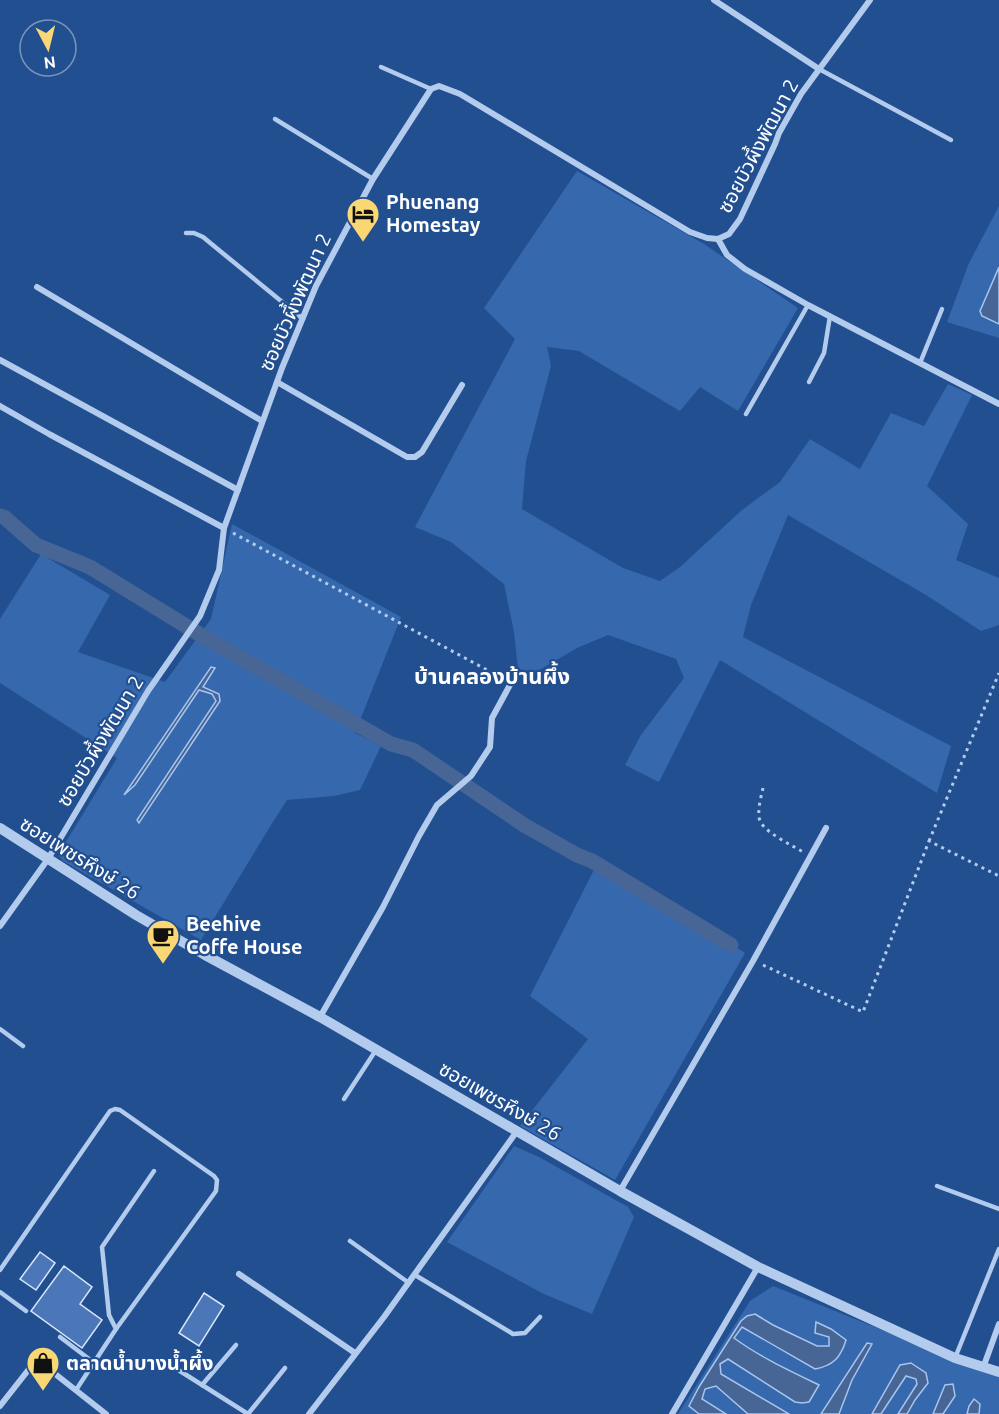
<svg xmlns="http://www.w3.org/2000/svg" width="999" height="1414" viewBox="0 0 999 1414" font-family="Ubuntu,'Noto Sans Thai',sans-serif">
	<rect width="100%" height="100%" fill="#224f90"/>
	<g fill="#3668ae" fill-rule="evenodd">
		<polygon points="577,171 704,244 798,308 738,411 700,387 680,411 579,351 547,347 551,366 526,461 522,509 623,568 660,581 680,567 742,510 780,482 810,439 860,469 891,413 924,426 948,384 972,395 927,486 968,524 956,560 999,578 999,625 981,631 926,595 788,515 751,605 743,637 951,746 937,793 720,660 659,782 625,765 641,735 684,678 676,659 608,635 577,648 536,672 518,669 514,632 504,584 451,542 415,527 515,339 484,308"/>
		<polygon points="999,206 999,267 980,311 993,322 999,324 999,338 947,322 969,263"/>
		<path d="M232,524L401,617L355,733L381,746L360,790L334,796L287,800L271,825L201,940L63,861L58,855L117,758L0,683V619L41,554L110,595L78,652L165,682L211,619ZM211,668L215,669L203,687L219,694L220,701L139,823L137,820L216,700L212,694L199,689L135,785L126,792Z"/>
		<polygon points="600,858 745,953 615,1180 520,1126 588,1039 530,996"/>
		<polygon points="514,1146 539,1157 628,1207 634,1217 592,1314 544,1294 447,1242"/>
		<path d="M773,1286L999,1377V1414H979V1404L969,1406L967,1414H943L955,1396L945,1385L933,1414H907L915,1400L928,1383L900,1365L872,1414H839L852,1380L872,1344L867,1343L821,1414H789L721,1374L719,1364L728,1359L795,1402L819,1385C790,1371 759,1357 733,1338L742,1327L770,1344L815,1369L827,1367L843,1352L829,1337V1346H817L773,1325L755,1315L747,1316L689,1406L699,1414H678L750,1301Z"/>
		<polygon points="906,1376 916,1379 917,1384 898,1414 881,1414"/>
		<polygon points="716,1386 748,1414 726,1414 702,1399 704,1389"/>
	</g>
	<g fill="#476595" stroke="#a7c5ee" stroke-width="1.5">
		<polygon points="999,267 999,324 982,316 980,311"/>
		<polygon points="211,667 215,668 203,687 219,694 220,701 139,823 137,820 216,701 212,694 199,690 135,785 124,795"/>
		<path d="M755,1314L773,1325L817,1346H829V1337L815,1333L816,1322L831,1329L846,1340C841,1357 833,1366 815,1369L742,1327L734,1338C760,1357 790,1371 819,1385L809,1402L802,1403L795,1402L728,1359L720,1364L721,1374L789,1414H748L716,1386L705,1389L702,1399L726,1414H699L689,1406L699,1387L741,1321L747,1316Z"/>
		<polygon points="867,1343 872,1344 852,1380 839,1414 821,1414"/>
		<polygon points="911,1363 926,1373 928,1383 915,1400 907,1414 898,1414 917,1384 916,1379 906,1376 881,1414 872,1414 900,1365"/>
		<polygon points="953,1384 955,1396 943,1414 933,1414 945,1385"/>
		<polygon points="974,1399 980,1404 979,1414 967,1414 969,1406"/>
	</g>
	<g fill="none" stroke-linecap="round" stroke-linejoin="round">
		<polyline stroke="#476595" stroke-width="15" points="0,516 4,517 36,545 90,567 199,634 391,744 413,750 524,825 577,855 592,861 731,945"/>
	</g>
	<g fill="#4b77b8" stroke="#d8e6f9" stroke-width="1.5">
		<polygon points="40,1252 55,1263 36,1290 20,1279"/>
		<polygon points="64,1266 92,1287 80,1304 102,1320 82,1348 31,1311"/>
		<polygon points="204,1293 224,1306 199,1346 179,1333"/>
	</g>
	<g fill="none" stroke-linecap="round" stroke-linejoin="round">
		<g stroke="#b3cbed" stroke-width="3" stroke-dasharray="3 4.5" stroke-linecap="butt">
			<polyline points="233,533 502,678"/>
			<path d="M763,788C761,797 758,807 759,817C760,831 792,845 803,852"/>
			<polyline points="929,841 999,673"/>
			<polyline points="763,965 863,1012 929,841 999,876"/>
		</g>
		<g stroke="#b3cbed" stroke-width="4.5">
			<polyline points="381,67 431,89"/>
			<polyline points="819,69 951,140"/>
			<polyline points="275,119 373,179"/>
			<polyline points="186,233 194,233 203,237 303,319"/>
			<polyline points="920,363 942,309"/>
			<polyline points="809,382 824,353 830,316"/>
			<polyline points="746,414 808,305"/>
			<polyline points="0,1029 23,1046"/>
			<polyline points="344,1099 376,1050"/>
			<polyline points="937,1186 999,1209"/>
			<polyline points="350,1241 409,1283"/>
			<polyline points="0,1270 110,1111 115,1109 120,1110 214,1176 217,1180 216,1191 116,1329 76,1390"/>
			<polyline points="415,1275 513,1334 525,1333 540,1317"/>
			<polyline points="0,1292 26,1311"/>
			<polyline points="116,1329 109,1315 102,1247 154,1171"/>
			<polyline points="60,1337 93,1362"/>
			<polyline points="955,1358 999,1249"/>
			<polyline points="172,1366 248,1414 285,1368"/>
			<polyline points="202,1385 236,1345"/>
		</g>
		<g stroke="#b3cbed" stroke-width="6">
			<polyline points="714,0 819,69"/>
			<polyline points="718,239 727,255 745,269 808,305 999,404"/>
			<polyline points="37,287 262,421"/>
			<polyline points="0,360 238,490"/>
			<polyline points="277,382 407,457 415,457 422,452 462,385"/>
			<polyline points="0,406 49,434 224,528"/>
			<polyline points="0,926 48,859 148,691 200,616 219,570 224,528 282,368 316,286 373,179 431,89 439,86 460,94 690,232 707,238 718,239 729,234 740,219 775,144 779,133 801,94 870,0"/>
			<polyline points="320,1017 383,907 419,836 437,805 471,776 490,747 492,718 511,683"/>
			<polyline points="620,1191 753,961 826,828"/>
			<polyline points="239,1274 355,1353"/>
			<polyline points="983,1368 999,1324"/>
			<polyline points="0,1406 33,1364 36,1362 40,1362 106,1414"/>
			<polyline points="309,1414 384,1317 517,1131"/>
			<polyline points="672,1414 758,1267"/>
		</g>
		<polyline stroke="#b3cbed" stroke-width="10" points="0,828 136,915 205,955 320,1017 620,1191 758,1267 955,1358 999,1372"/>
	</g>
	<defs>
		<g id="hotel-pin" transform="scale(1.725)"><path d="M0 17L-7.5 6A9.5 9.5 0 1 1 7.5 6Z" fill="#f9d775" stroke="#224f90"/><path d="M-6-4.5h1.5V1H6V5H4.5V3h-9V5H-6ZM-4 0a1.8 1.8 0 1 1 3.6 0ZM.5 0V-2.5h3Q6-2.5 6 0Z" fill="#111"/></g>
		<g id="cafe-pin" transform="scale(1.725)"><path d="M0 17L-7.5 6A9.5 9.5 0 1 1 7.5 6Z" fill="#f9d775" stroke="#224f90"/><path d="M-5.5-4.5H6V0H3Q3 3.5 0 3.5H-2.5Q-5.5 3.5-5.5 0ZM3-3.2v2h1.7v-2ZM-6 4.5H4V6H-6Z" fill="#111"/></g>
		<g id="shop-pin" transform="scale(1.725)"><path d="M0 17L-7.5 6A9.5 9.5 0 1 1 7.5 6Z" fill="#f9d775" stroke="#224f90"/><path d="M-5-2.5h2.3a2.7 3.5 0 0 1 5.4 0H5L5.5 6h-11ZM-1.5-2.5h3a1.5 2.3 0 0 0-3 0Z" fill="#111"/></g>
	</defs>
	<g fill-rule="evenodd">
		<use href="#hotel-pin" x="363" y="214"/>
		<use href="#cafe-pin" x="163" y="936"/>
		<use href="#shop-pin" x="43" y="1363"/>
	</g>
	<g text-anchor="middle" stroke-width="4.5" stroke-linejoin="round" paint-order="stroke">
		<g font-size="20" fill="#fff" stroke="#224f90">
			<text transform="translate(758 146) rotate(-62)" y="7">ซอยบัวผึ้งพัฒนา 2</text>
			<text transform="translate(295 302) rotate(-66)" y="7">ซอยบัวผึ้งพัฒนา 2</text>
			<text transform="translate(100 741) rotate(-59)" y="7">ซอยบัวผึ้งพัฒนา 2</text>
			<text transform="translate(80 858) rotate(32)" y="7">ซอยเพชรหึงษ์ 26</text>
			<text transform="translate(500 1101) rotate(30)" y="7">ซอยเพชรหึงษ์ 26</text>
		</g>
		<g font-size="20" font-weight="bold" fill="#fff" stroke="#224f90" text-anchor="start">
			<text x="386" y="209">Phuenang<tspan x="386" dy="23">Homestay</tspan></text>
			<text x="186" y="931">Beehive<tspan x="186" dy="23">Coffe House</tspan></text>
			<text x="66" y="1370">ตลาดน้ำบางน้ำผึ้ง</text>
		</g>
		<g font-size="22" font-weight="bold" fill="#fff" stroke="#224f90">
			<text x="492" y="684">บ้านคลองบ้านผึ้ง</text>
		</g>
	</g>
	<g transform="translate(48 48) rotate(173)"><circle r="28" fill="#224f90" stroke="#7a95bc" stroke-width="1.5"/>
	<path d="M0-4.5L10 22L0 15L-10 22Z" fill="#f9d775"/>
	<text y="-9" font-size="16" font-weight="bold" text-anchor="middle" fill="#ffffff">N</text>
	</g>
</svg>
